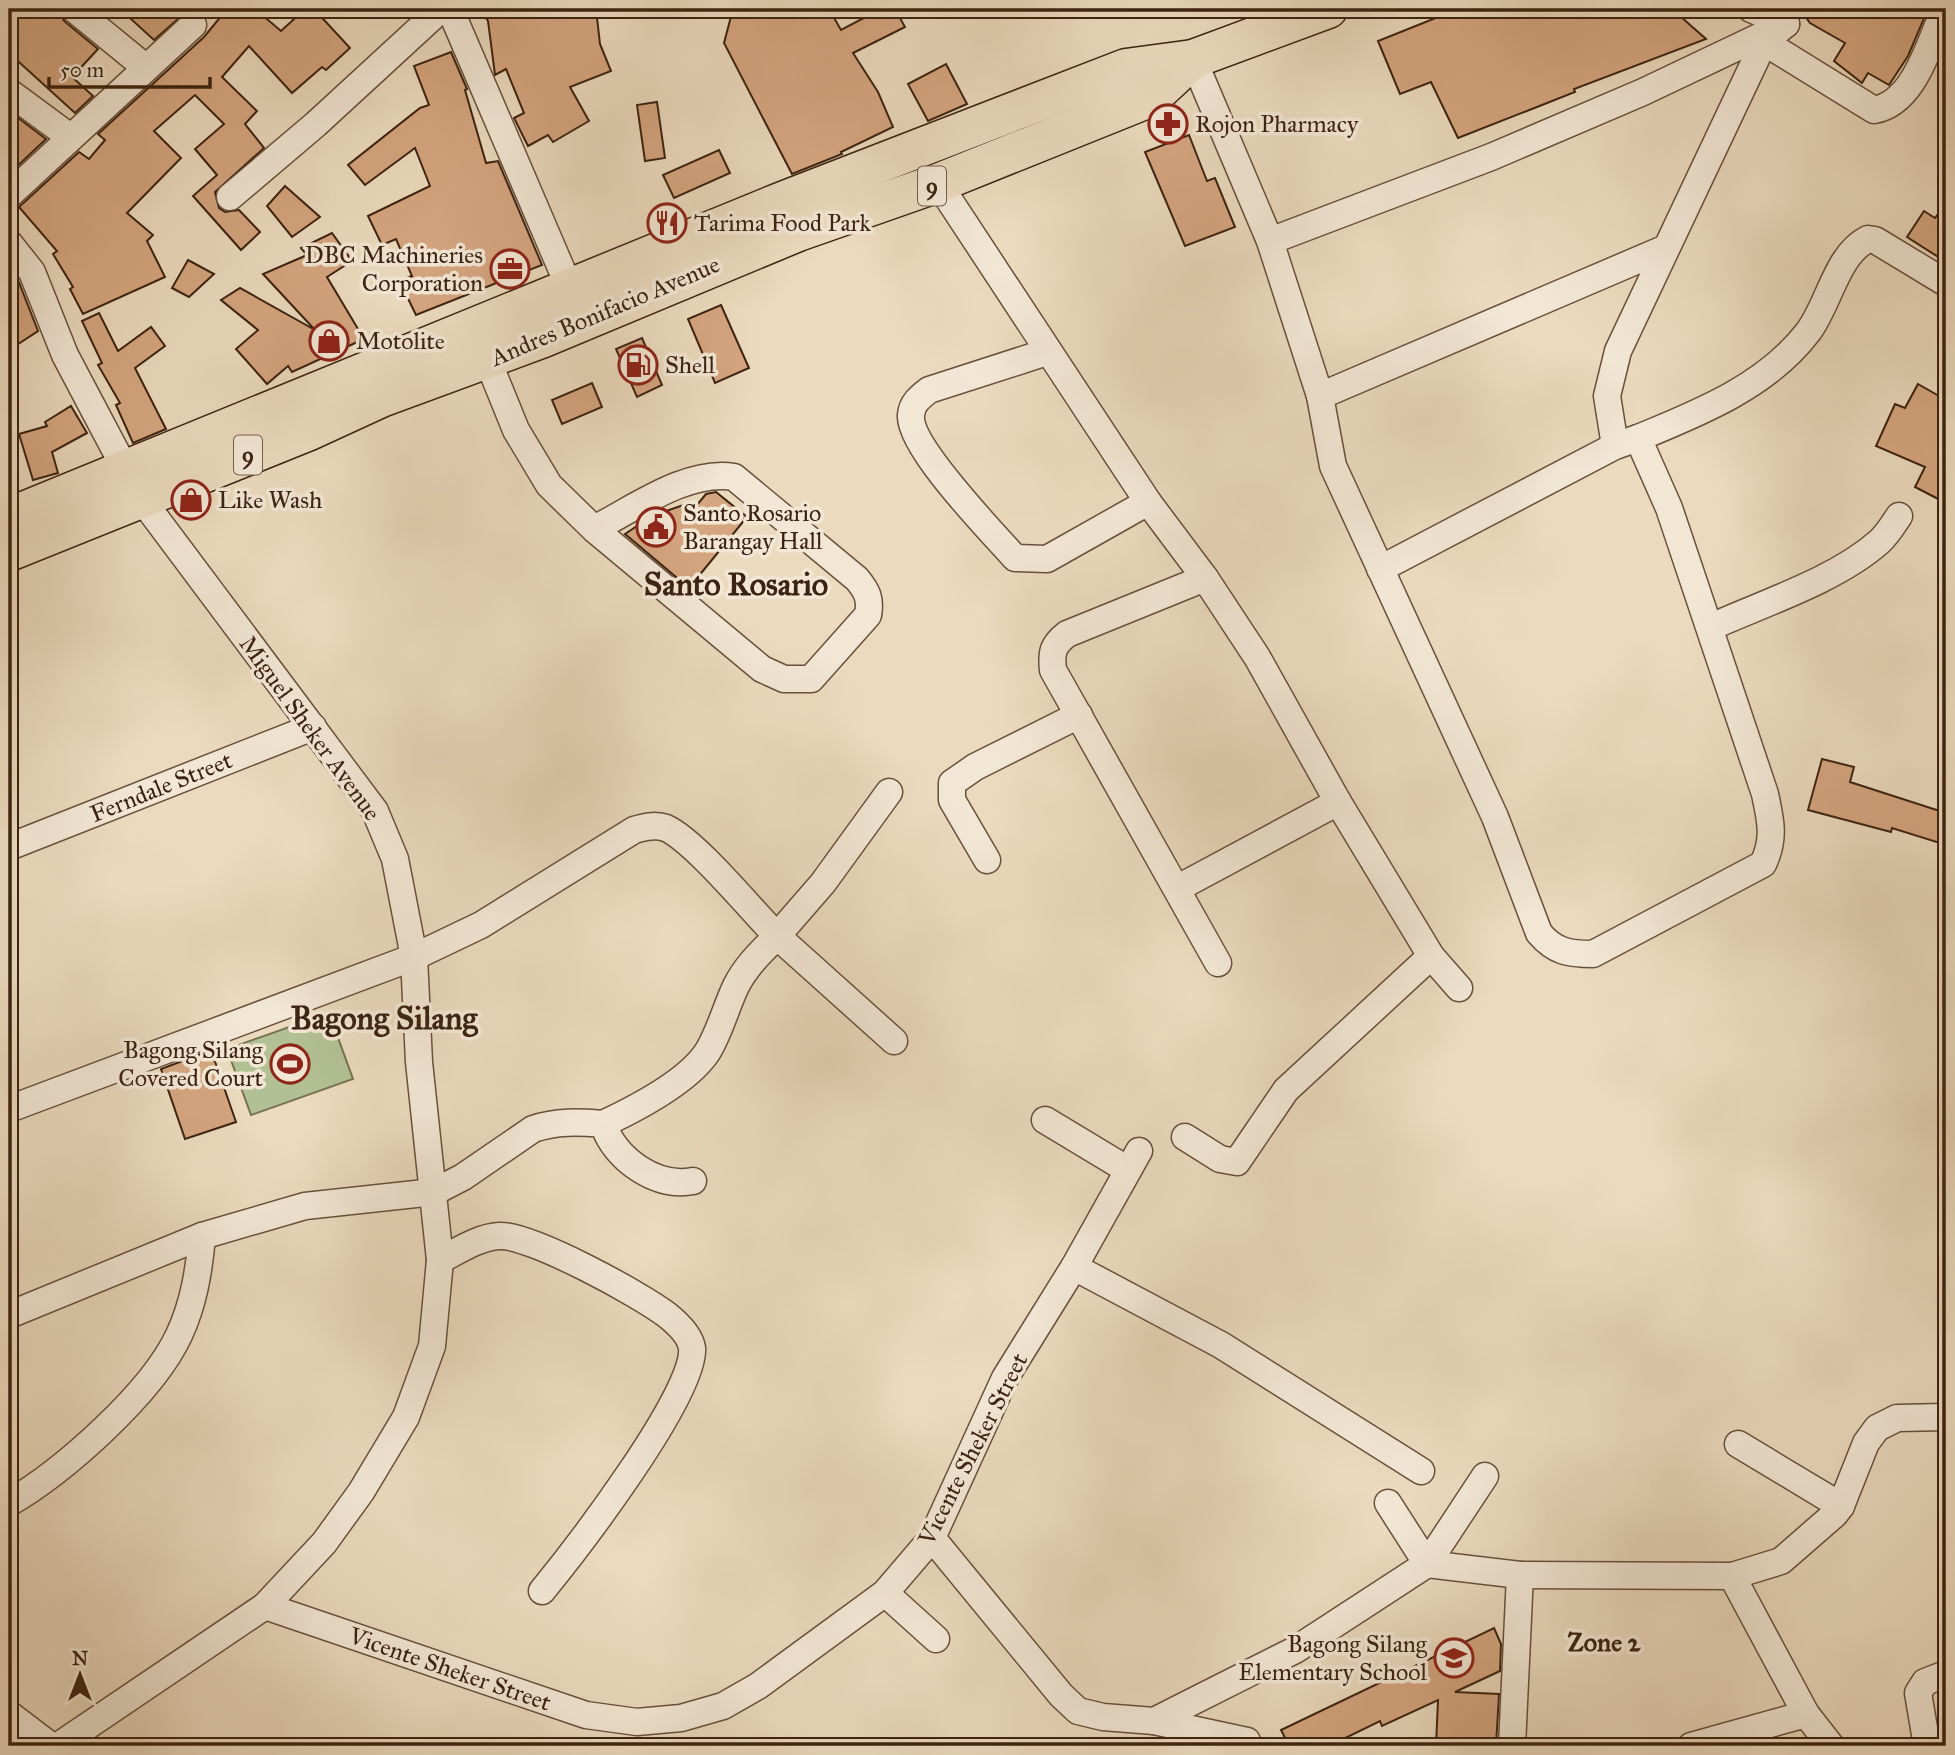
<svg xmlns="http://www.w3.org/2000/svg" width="1955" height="1755" viewBox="0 0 1955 1755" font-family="'IM FELL Great Primer',serif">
	<rect width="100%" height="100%" fill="#ebdabe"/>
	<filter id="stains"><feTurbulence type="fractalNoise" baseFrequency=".00286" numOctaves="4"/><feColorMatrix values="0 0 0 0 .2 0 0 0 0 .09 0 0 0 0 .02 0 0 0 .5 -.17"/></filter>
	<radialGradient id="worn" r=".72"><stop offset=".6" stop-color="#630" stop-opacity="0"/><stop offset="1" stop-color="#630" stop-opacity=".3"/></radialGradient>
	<polygon fill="#b2c195" stroke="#777253" stroke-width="2" points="329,1013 353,1079 251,1115 227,1049"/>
	<g fill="#d5a57f" stroke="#3c2311" stroke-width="2">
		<polygon points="9,9 59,9 64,21 98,49 72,77 93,96 75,113 9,53"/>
		<polygon points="120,9 184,9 187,11 154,40"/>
		<polygon points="227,9 255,9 281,31 305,9 314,9 350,48 326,70 322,67 292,93 249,46 222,77 257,111 245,124 264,148 215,192 219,208 225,212 239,210 260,232 241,250 193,196 217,175 195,149 224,124 195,95 154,131 181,158 127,213 153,235 147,241 165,277 83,314 70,289 73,287 53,254 57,251 19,207 79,152 89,159 105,140 98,134 204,37"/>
		<polygon points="479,9 596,9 600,44 611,71 570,87 589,121 553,142 548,135 528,146 514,118 524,113 506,69 495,75 488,21"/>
		<polygon points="733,9 829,9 841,30 881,9 895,9 905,27 853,53 878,92 893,127 841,152 842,154 792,174 724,43"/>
		<polygon points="1458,9 1672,9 1706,39 1574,89 1575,92 1458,138 1431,82 1400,94 1378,41"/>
		<polygon points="1800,9 1928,9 1908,56 1889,85 1868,73 1862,83 1834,61 1845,43 1810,23"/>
		<polygon points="451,52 467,89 465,90 486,163 498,161 542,265 416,315 399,280 412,276 396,239 382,245 368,216 430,186 415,148 365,185 348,165 420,108 429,105 414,66"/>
		<polygon points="946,64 967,104 928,121 908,84"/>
		<polygon points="657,102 665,158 645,161 637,105"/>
		<polygon points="9,111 46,139 9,174"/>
		<polygon points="1189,135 1207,181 1215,178 1235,227 1185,246 1145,152"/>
		<polygon points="719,150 730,173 674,198 663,175"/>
		<polygon points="285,186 320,217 292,237 267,206"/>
		<polygon points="1946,203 1946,262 1907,237 1924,211 1935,218"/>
		<polygon points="332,233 352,261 327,277 364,339 292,372 288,366 267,384 236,349 258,330 221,300 240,288 315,330 263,274 307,255 301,248"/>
		<polygon points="188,260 214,274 189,297 172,288"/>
		<polygon points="9,268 18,280 38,331 9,350"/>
		<polygon points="721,305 749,368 715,383 688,319"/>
		<polygon points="99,313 118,351 151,327 165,346 135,368 166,429 133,443 116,405 120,403 98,365 102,363 82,321"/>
		<polygon points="642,338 662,385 637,397 616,349"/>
		<polygon points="592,383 602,407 562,424 552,400"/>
		<polygon points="1918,384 1946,400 1946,503 1915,487 1925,467 1876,446 1895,404 1905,408"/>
		<polygon points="71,406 87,433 52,452 58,473 33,480 19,434 47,426 45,422"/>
		<polygon points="716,492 747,517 689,588 625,534 652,516 689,503 697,505 706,494"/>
		<polygon points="1822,759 1854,767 1850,782 1946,813 1946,845 1892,828 1891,832 1808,810"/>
		<polygon points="211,1050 236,1122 185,1139 161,1069"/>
		<polygon points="1494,1628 1501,1644 1500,1671 1455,1692 1499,1694 1496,1746 1436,1746 1438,1700 1382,1726 1380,1721 1329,1746 1289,1746 1281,1730"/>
	</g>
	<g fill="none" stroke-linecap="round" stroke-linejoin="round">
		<g stroke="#68513c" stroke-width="29">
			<g id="minor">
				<polyline points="74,9 145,67"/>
				<polyline points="450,9 576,303"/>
				<path d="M1764,42L1874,110C1915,103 1929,43 1945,9"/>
				<path d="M1193,59L1270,241L1320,396L1333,466L1495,817L1539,933C1555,952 1569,954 1593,954L1763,864C1775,839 1771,822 1765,794L1669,508L1638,438L1615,446L1380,569"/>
				<polyline points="9,92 70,137"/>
				<polyline points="938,183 1148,502 1205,578 1257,657 1338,802 1431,956 1459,988"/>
				<polyline points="9,195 193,25"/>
				<polyline points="230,197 316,124 441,9"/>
				<polyline points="1270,241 1491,157 1643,92 1786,24"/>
				<polyline points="9,243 32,272 65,355 140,497 375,811 395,859 414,957 419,1062 440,1260 432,1346 406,1417 361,1492 324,1543 265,1606 58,1746"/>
				<path d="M1047,352L929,390C920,397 912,403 911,415C908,446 992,532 1015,558L1047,559L1148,502"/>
				<path d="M488,361L516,430L549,485L594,529L762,669L784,679H811L868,615C871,599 867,591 857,579L734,477C688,469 635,508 594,529"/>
				<polyline points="1320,396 1666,248"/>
				<path d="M1638,438C1699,413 1767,386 1808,332C1829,305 1836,255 1868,239L1875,240L1946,283"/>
				<polyline points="1615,446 1607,396 1618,351 1764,42 1786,24 1751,9"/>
				<path d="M1205,578L1067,634C1053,645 1051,652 1053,670L1218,963"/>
				<path d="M1711,627C1764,603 1836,580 1879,542C1887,535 1893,525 1899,516"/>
				<polyline points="9,847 313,727"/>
				<polyline points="987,860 952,800 952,783 975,767 1079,715"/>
				<polyline points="1178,888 1338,802"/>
				<path d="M9,1109L414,957L481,925L634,830C644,827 655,824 666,828C695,841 752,911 777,936L823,883L889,792"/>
				<polyline points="1045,1120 1128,1170"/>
				<path d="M603,1124C635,1109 689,1081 708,1051C720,1031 726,1007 736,986C746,966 761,952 777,936L894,1041"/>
				<polyline points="1185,1137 1220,1159 1237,1162 1286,1090 1431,956"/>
				<path d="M440,1260C458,1251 479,1237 499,1236C530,1234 641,1295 667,1315C677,1323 690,1335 692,1348C696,1394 574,1552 542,1591"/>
				<polyline points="1074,1267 1221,1345 1421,1471"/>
				<path d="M9,1315L202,1236L305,1206L434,1192L463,1177L533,1129C557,1121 578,1122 603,1124C616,1160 656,1188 693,1181"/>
				<polyline points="1738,1444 1841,1506"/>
				<path d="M9,1503C64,1471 152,1393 179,1335C194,1303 199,1270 202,1236"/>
				<polyline points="1388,1503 1427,1564 1485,1476"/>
				<polyline points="932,1538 1061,1695 1078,1711 1103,1717 1154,1721 1295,1650 1427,1564 1520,1575 1732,1576 1781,1561 1835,1514 1841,1506 1866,1443 1877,1428 1897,1418 1946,1417"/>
				<polyline points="1732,1576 1806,1714 1831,1746"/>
				<polyline points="885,1593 936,1639"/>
				<polyline points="265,1606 586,1715 637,1722 681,1718 723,1706 758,1686 885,1593 932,1538 1005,1378 1074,1267 1139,1151"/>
				<polyline points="9,1714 51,1746"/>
				<polyline points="1154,1721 1247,1741"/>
				<polyline points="1512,1746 1520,1575"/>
				<polyline points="1691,1746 1806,1714"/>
				<polyline points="1927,1746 1918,1693 1925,1682 1946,1674"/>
			</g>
		</g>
		<g stroke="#3c2311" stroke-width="41">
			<g id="highway">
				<polyline points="9,517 785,200 1126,68 1193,59 1328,9"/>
				<polyline points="9,552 307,432 381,398 541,339 798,232 938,183 1152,97 1193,59"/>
			</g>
		</g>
		<use href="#minor" stroke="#f2e7d5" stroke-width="26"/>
		<use href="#highway" stroke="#ebdabe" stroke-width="38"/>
	</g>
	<defs>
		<g id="pharmacy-ring" transform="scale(2.0125)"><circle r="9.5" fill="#f2e7d5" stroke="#8f2418" stroke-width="1.5"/><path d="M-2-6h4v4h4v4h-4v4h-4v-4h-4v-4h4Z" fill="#8f2418"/></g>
		<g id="restaurant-ring" transform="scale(2.0125)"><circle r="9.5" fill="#f2e7d5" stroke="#8f2418" stroke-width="1.5"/><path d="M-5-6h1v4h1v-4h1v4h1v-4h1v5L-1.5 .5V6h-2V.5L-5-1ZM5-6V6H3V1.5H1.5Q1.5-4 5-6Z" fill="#8f2418"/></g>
		<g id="office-ring" transform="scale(2.0125)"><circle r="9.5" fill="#f2e7d5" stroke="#8f2418" stroke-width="1.5"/><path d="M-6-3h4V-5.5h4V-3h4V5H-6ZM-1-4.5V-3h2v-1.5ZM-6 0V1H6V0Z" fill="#8f2418"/></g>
		<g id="shop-ring" transform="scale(2.0125)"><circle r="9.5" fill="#f2e7d5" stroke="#8f2418" stroke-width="1.5"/><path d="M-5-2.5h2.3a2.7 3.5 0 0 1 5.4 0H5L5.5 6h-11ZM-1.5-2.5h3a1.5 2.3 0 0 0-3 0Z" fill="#8f2418"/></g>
		<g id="fuel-ring" transform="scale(2.0125)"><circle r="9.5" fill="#f2e7d5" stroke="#8f2418" stroke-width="1.5"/><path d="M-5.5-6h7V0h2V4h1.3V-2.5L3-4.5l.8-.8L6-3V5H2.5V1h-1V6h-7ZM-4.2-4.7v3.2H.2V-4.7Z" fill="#8f2418"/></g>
		<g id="civic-ring" transform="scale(2.0125)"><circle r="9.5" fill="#f2e7d5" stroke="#8f2418" stroke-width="1.5"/><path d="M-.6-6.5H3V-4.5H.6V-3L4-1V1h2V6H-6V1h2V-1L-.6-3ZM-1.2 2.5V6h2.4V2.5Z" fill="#8f2418"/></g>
		<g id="stadium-ring" transform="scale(2.0125)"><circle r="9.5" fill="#f2e7d5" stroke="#8f2418" stroke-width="1.5"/><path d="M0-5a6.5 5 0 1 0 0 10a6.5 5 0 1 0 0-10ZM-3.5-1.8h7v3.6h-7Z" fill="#8f2418"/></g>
		<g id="school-ring" transform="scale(2.0125)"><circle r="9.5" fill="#f2e7d5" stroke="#8f2418" stroke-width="1.5"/><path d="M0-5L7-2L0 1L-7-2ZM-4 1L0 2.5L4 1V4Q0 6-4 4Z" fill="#8f2418"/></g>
	</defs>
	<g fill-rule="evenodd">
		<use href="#pharmacy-ring" x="1168" y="124"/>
		<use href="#restaurant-ring" x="667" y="223"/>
		<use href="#office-ring" x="510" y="269"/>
		<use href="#shop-ring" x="329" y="341"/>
		<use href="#fuel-ring" x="638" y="365"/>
		<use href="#shop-ring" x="191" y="500"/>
		<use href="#civic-ring" x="656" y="527"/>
		<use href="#stadium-ring" x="290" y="1064"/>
		<use href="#school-ring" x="1454" y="1658"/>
	</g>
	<g text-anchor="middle" stroke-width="7" stroke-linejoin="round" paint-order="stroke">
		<g fill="#f2e7d5" stroke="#735e4c" stroke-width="2">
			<rect x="918" y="166.5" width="28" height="39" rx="5"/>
			<rect x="234" y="435.5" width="28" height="39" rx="5"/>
		</g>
		<g font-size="23" font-weight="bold" fill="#3c2311">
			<text x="932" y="194">9</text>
			<text x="248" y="463">9</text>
		</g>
		<g font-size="24" fill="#3c2311" stroke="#f2e7d5" text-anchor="start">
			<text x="1195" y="132">Rojon Pharmacy</text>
			<text x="694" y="231">Tarima Food Park</text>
			<text x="483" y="263" text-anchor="end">DBC Machineries<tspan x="483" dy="28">Corporation</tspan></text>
			<text x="356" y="349">Motolite</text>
			<text x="665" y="373">Shell</text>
			<text x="218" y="508">Like Wash</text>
			<text x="683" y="521">Santo Rosario<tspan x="683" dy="28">Barangay Hall</tspan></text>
			<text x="263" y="1058" text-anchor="end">Bagong Silang<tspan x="263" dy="28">Covered Court</tspan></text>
			<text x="1427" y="1652" text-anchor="end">Bagong Silang<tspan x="1427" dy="28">Elementary School</tspan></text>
		</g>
		<g font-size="24" fill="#3c2311" stroke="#f2e7d5">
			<text transform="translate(605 311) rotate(-23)" y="8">Andres Bonifacio Avenue</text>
			<text transform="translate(310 728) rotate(54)" y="8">Miguel Sheker Avenue</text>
			<text transform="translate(161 787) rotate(-22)" y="8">Ferndale Street</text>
			<text transform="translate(973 1449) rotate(-63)" y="8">Vicente Sheker Street</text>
			<text transform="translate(450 1669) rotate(19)" y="8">Vicente Sheker Street</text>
		</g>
		<g font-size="26" font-weight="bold" fill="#3c2311" stroke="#f2e7d5">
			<text x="1604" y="1651">Zone 2</text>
		</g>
		<g font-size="32" font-weight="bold" fill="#3c2311" stroke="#f2e7d5">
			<text x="736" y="595">Santo Rosario</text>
			<text x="384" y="1029">Bagong Silang</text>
		</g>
	</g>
	<rect width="1955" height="1755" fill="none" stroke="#ebdabe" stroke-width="35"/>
	<rect x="10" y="10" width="1934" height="1734" fill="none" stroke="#3c2311" stroke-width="3.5"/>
	<rect x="18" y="18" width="1920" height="1720" fill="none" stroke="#3c2311" stroke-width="2"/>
	<g transform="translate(80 1675)" stroke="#f2e7d5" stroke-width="5" paint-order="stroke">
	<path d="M0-5L12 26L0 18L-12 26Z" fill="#3c2311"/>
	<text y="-10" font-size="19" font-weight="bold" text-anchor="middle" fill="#3c2311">N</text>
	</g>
	<path d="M49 77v10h161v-10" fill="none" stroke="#3c2311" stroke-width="3.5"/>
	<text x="60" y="77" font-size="21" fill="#3c2311" stroke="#f2e7d5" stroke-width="5" paint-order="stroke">50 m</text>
	<rect width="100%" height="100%" filter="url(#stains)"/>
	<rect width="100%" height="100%" fill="url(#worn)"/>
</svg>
